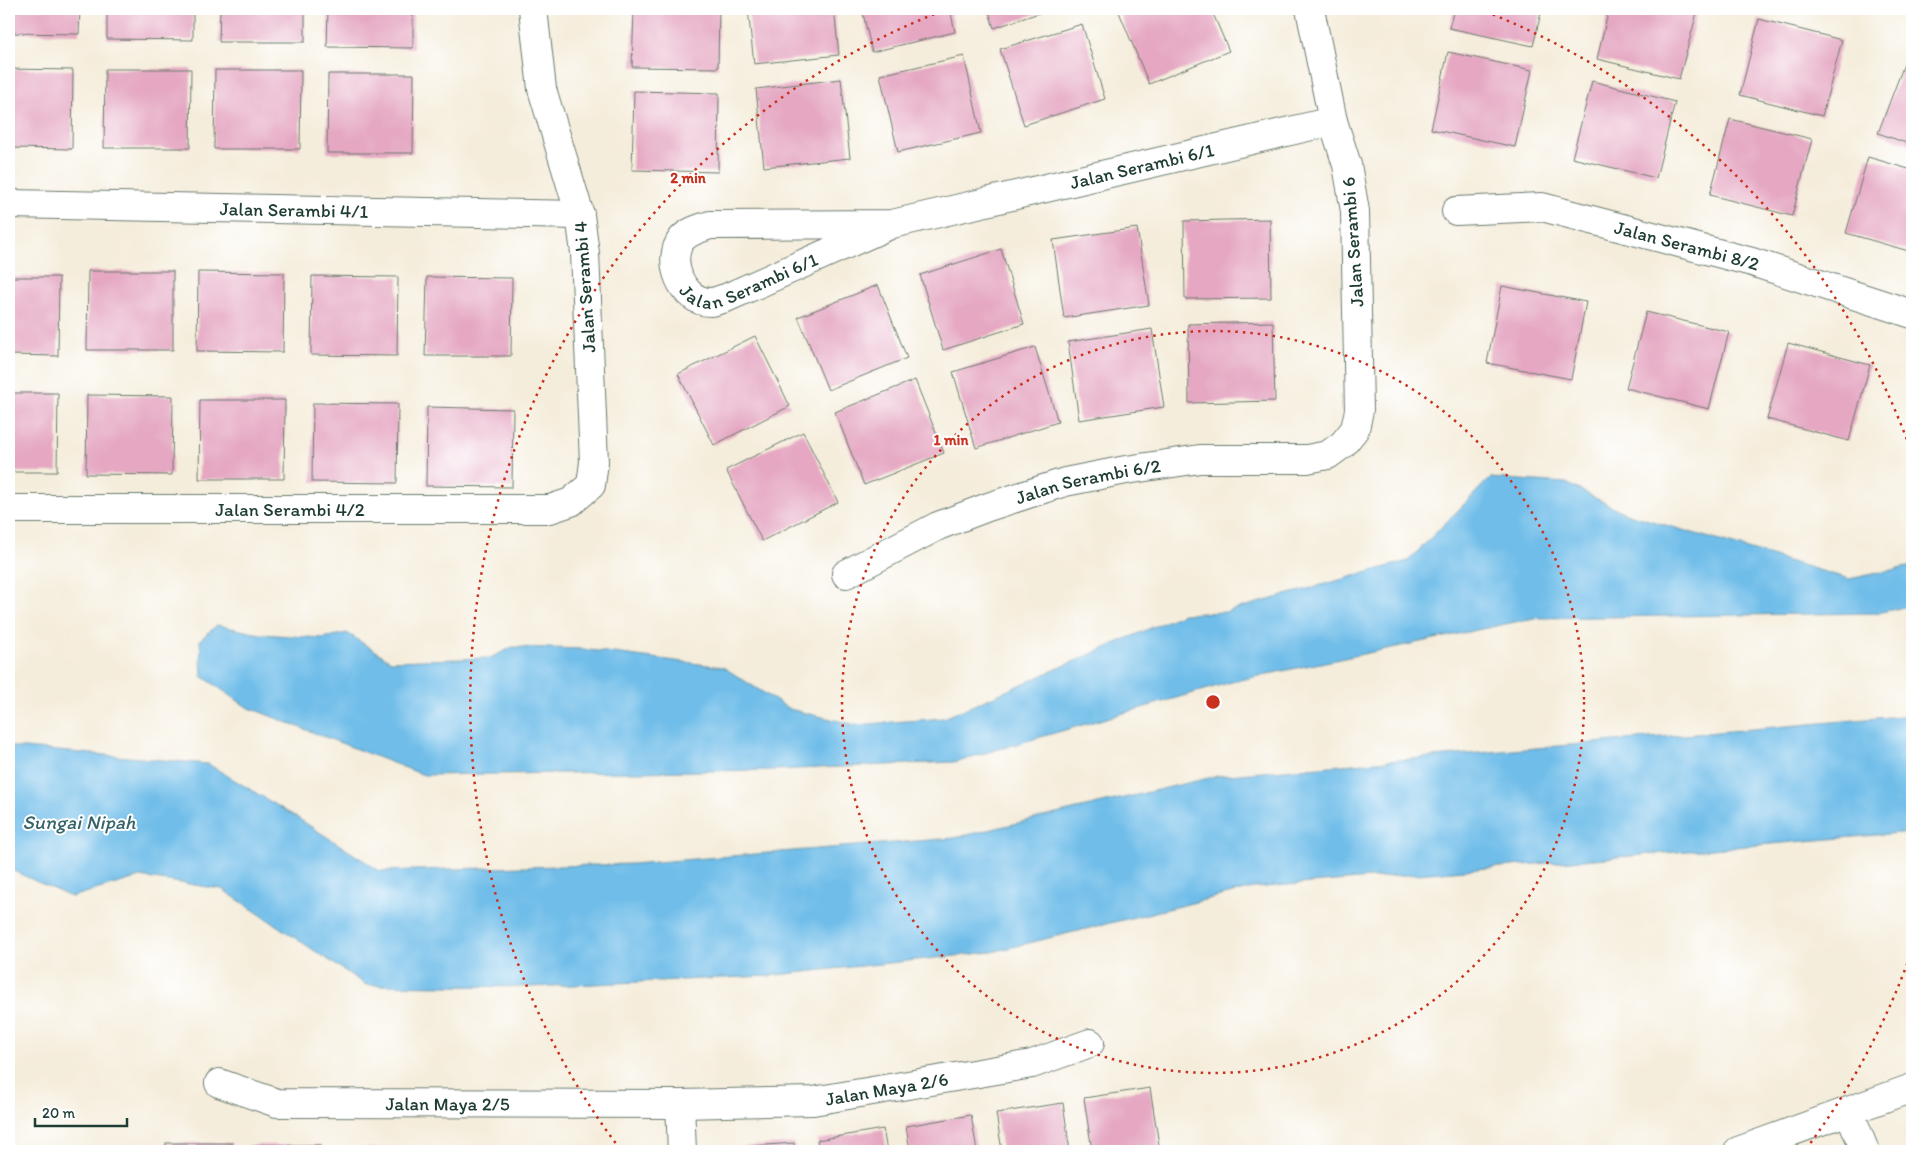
<svg xmlns="http://www.w3.org/2000/svg" width="1921" height="1160" viewBox="0 0 1921 1160" font-family="Itim,sans-serif">
	<rect width="100%" height="100%" fill="#fff"/>
	<filter id="ink" filterUnits="userSpaceOnUse"><feTurbulence type="fractalNoise" baseFrequency=".02" numOctaves="2"/><feDisplacementMap in="SourceGraphic" scale="10" xChannelSelector="R" yChannelSelector="G"/><feConvolveMatrix kernelMatrix="1 2 1 2 8 2 1 2 1" color-interpolation-filters="sRGB"/></filter>
	<filter id="wash" filterUnits="userSpaceOnUse"><feTurbulence type="fractalNoise" baseFrequency=".0096" numOctaves="4" result="noise"/><feDisplacementMap in="SourceGraphic" scale="20" xChannelSelector="R" yChannelSelector="G"/><feGaussianBlur stdDeviation="1.12" result="paint"/><feColorMatrix in="noise" values="0 0 0 0 0 0 0 0 0 0 0 0 0 0 0 0 0 1.4 0 .05"/><feComposite in="paint" operator="in"/></filter>
	<g filter="url(#wash)">
		<rect width="100%" height="100%" fill="#f5eddb"/>
		<g fill="#6fbde9" stroke="#477d8e">
			<polygon points="1490,478 1566,483 1625,513 1849,579 1912,566 1912,605 1878,613 1534,618 1235,681 954,762 773,770 424,775 247,707 202,676 200,640 217,625 260,634 322,638 347,633 391,661 490,658 513,647 582,649 723,667 789,709 856,725 944,718 1183,614 1225,612 1408,561"/>
			<polygon points="1912,715 1912,832 1253,888 992,952 767,976 530,987 366,985 222,889 140,877 71,897 9,869 9,744 13,747 208,764 296,817 380,871 632,864 954,838 1217,776"/>
		</g>
		<g id="blocks">
			<g fill="#e5a7c2">
				<polygon points="9,9 80,9 79,34 9,33"/>
				<polygon points="107,9 193,9 193,40 107,39"/>
				<polygon points="220,9 305,9 305,42 219,42"/>
				<polygon points="328,9 413,9 413,48 327,47"/>
				<polygon points="634,9 719,9 718,68 632,67"/>
				<polygon points="748,9 834,9 839,55 754,64"/>
				<polygon points="862,9 950,9 955,32 872,52"/>
				<polygon points="988,9 1051,9 994,28"/>
				<polygon points="1126,9 1211,9 1229,51 1149,84 1119,12"/>
				<polygon points="1454,9 1542,9 1533,46 1449,28"/>
				<polygon points="1609,9 1698,9 1679,79 1597,59"/>
				<polygon points="1759,19 1842,40 1822,116 1740,95"/>
				<polygon points="1082,24 1105,99 1024,125 1000,49"/>
				<polygon points="1448,52 1532,70 1515,147 1431,129"/>
				<polygon points="964,56 981,133 898,152 880,75"/>
				<polygon points="1906,59 1912,61 1912,145 1878,133"/>
				<polygon points="9,69 73,70 72,149 9,148"/>
				<polygon points="105,69 191,69 190,148 104,148"/>
				<polygon points="215,70 301,70 300,149 214,149"/>
				<polygon points="328,74 414,74 413,153 327,153"/>
				<polygon points="841,79 850,158 764,167 756,89"/>
				<polygon points="1592,81 1675,102 1656,178 1572,158"/>
				<polygon points="634,91 719,93 718,172 632,170"/>
				<polygon points="1730,119 1812,139 1792,216 1710,195"/>
				<polygon points="1868,157 1912,170 1912,252 1846,233"/>
				<polygon points="1270,219 1271,298 1185,299 1184,221"/>
				<polygon points="1137,228 1149,305 1064,318 1053,240"/>
				<polygon points="1001,249 1024,324 943,350 920,275"/>
				<polygon points="88,271 173,271 173,350 87,350"/>
				<polygon points="198,272 284,273 283,352 197,351"/>
				<polygon points="312,276 398,277 397,356 311,355"/>
				<polygon points="9,277 59,277 58,356 9,355"/>
				<polygon points="427,277 512,278 511,356 425,356"/>
				<polygon points="878,285 907,358 828,390 798,317"/>
				<polygon points="1502,286 1586,302 1571,379 1487,363"/>
				<polygon points="1646,312 1729,332 1709,409 1626,388"/>
				<polygon points="1273,322 1275,401 1189,403 1188,324"/>
				<polygon points="1152,329 1164,407 1079,420 1068,342"/>
				<polygon points="755,336 790,406 714,445 678,374"/>
				<polygon points="1788,343 1870,365 1849,441 1767,419"/>
				<polygon points="1035,347 1058,422 976,448 953,372"/>
				<polygon points="915,380 944,453 864,485 835,412"/>
				<polygon points="9,393 58,393 57,472 9,472"/>
				<polygon points="87,395 173,396 172,475 86,474"/>
				<polygon points="200,400 285,400 284,479 199,479"/>
				<polygon points="313,403 398,404 397,483 312,482"/>
				<polygon points="427,407 513,409 512,487 426,486"/>
				<polygon points="803,432 838,502 762,541 726,470"/>
				<polygon points="1150,1088 1160,1151 1092,1151 1084,1098"/>
				<polygon points="1063,1103 1070,1151 1002,1151 996,1113"/>
				<polygon points="971,1115 977,1151 910,1151 906,1126"/>
				<polygon points="883,1129 887,1151 819,1151 817,1140"/>
				<rect x="166" y="1143" width="66" height="8"/>
				<polygon points="794,1143 795,1151 728,1151 727,1148"/>
				<rect x="254" y="1145" width="67" height="6"/>
				<rect x="345" y="1148" width="67" height="3"/>
			</g>
		</g>
	</g>
	<g filter="url(#ink)">
		<use href="#blocks" fill-opacity="0" stroke="#6a7b6e" stroke-width="1"/>
		<g fill="none" stroke-linecap="round" stroke-linejoin="round">
			<g stroke="#6a7b6e" stroke-width="30">
				<g id="minor">
					<path id="s1" d="M9,204L580,215"/>
					<path id="s2" d="M1456,211L1542,207L1752,262L1912,314"/>
					<path id="s3" d="M892,224L710,225C701,228 689,231 682,239C665,260 682,302 710,302C715,302 721,299 726,298L892,224L1333,121"/>
					<path id="s4" d="M9,509H550L571,502L591,485L594,462L585,253L580,215L542,89L533,9"/>
					<path id="s5" d="M846,574L938,526L988,507L1065,482L1126,470L1200,459H1307L1328,455L1343,444L1355,429L1359,410L1355,211L1347,165L1333,121L1310,9"/>
					<path id="s6" d="M219,1083L277,1103L680,1104L813,1101L1032,1064L1090,1043"/>
					<polyline points="680,1104 682,1151"/>
					<polyline points="1849,1111 1865,1151"/>
					<polyline points="1738,1151 1912,1088"/>
				</g>
			</g>
			<use href="#minor" stroke="#fff" stroke-width="28"/>
		</g>
	</g>
	<g fill="none" stroke="#c8321e" stroke-width="2.5" stroke-dasharray="2.5 5">
		<circle cx="1213" cy="702" r="371"/>
		<path d="M1910 956A742 742 0 0 1 1806 1149M620 1149A742 742 0 0 1 947 9M1479 9A742 742 0 0 1 1910 448"/>
	</g>
	<g text-anchor="middle" stroke-width="4" stroke-linejoin="round" paint-order="stroke">
		<g font-size="19" fill="#1f3d34" stroke="#fff">
			<text dy="7" stroke="none"><textPath href="#s3" startOffset="751">Jalan Serambi 6/1</textPath></text>
			<text dy="7" stroke="none"><textPath href="#s1" startOffset="285">Jalan Serambi 4/1</textPath></text>
			<text transform="translate(1352 242) rotate(-94)" y="7">Jalan Serambi 6</text>
			<text dy="7" stroke="none"><textPath href="#s2" startOffset="236">Jalan Serambi 8/2</textPath></text>
			<text dy="7" stroke="none"><textPath href="#s3" startOffset="338">Jalan Serambi 6/1</textPath></text>
			<text transform="translate(584 287) rotate(-94)" y="7">Jalan Serambi 4</text>
			<text dy="7" stroke="none"><textPath href="#s5" startOffset="261">Jalan Serambi 6/2</textPath></text>
			<text dy="7" stroke="none"><textPath href="#s4" startOffset="281">Jalan Serambi 4/2</textPath></text>
			<text dy="7" stroke="none"><textPath href="#s6" startOffset="672">Jalan Maya 2/6</textPath></text>
			<text dy="7" stroke="none"><textPath href="#s6" startOffset="232">Jalan Maya 2/5</textPath></text>
		</g>
		<g font-size="20" font-style="italic" fill="#37636a" stroke="#fff">
			<text x="79" y="829">Sungai Nipah</text>
		</g>
	</g>
	<circle cx="1213" cy="702" r="8" fill="#c8321e" stroke="#fff" stroke-width="2.5"/>
	<g font-size="15" text-anchor="middle" font-weight="bold" fill="#c8321e" stroke="#fff" stroke-width="4" stroke-linejoin="round" paint-order="stroke">
		<text x="688" y="183">2 min</text>
		<text x="951" y="445">1 min</text>
	</g>
	<rect width="1921" height="1160" fill="none" stroke="#fff" stroke-width="30"/>
	<path d="M35 1118v8h92v-8" fill="none" stroke="#1f3d34" stroke-width="2.5"/>
	<text x="42" y="1118" font-size="15" fill="#1f3d34" stroke="#ffffff" stroke-width="4" paint-order="stroke">20 m</text>
</svg>
